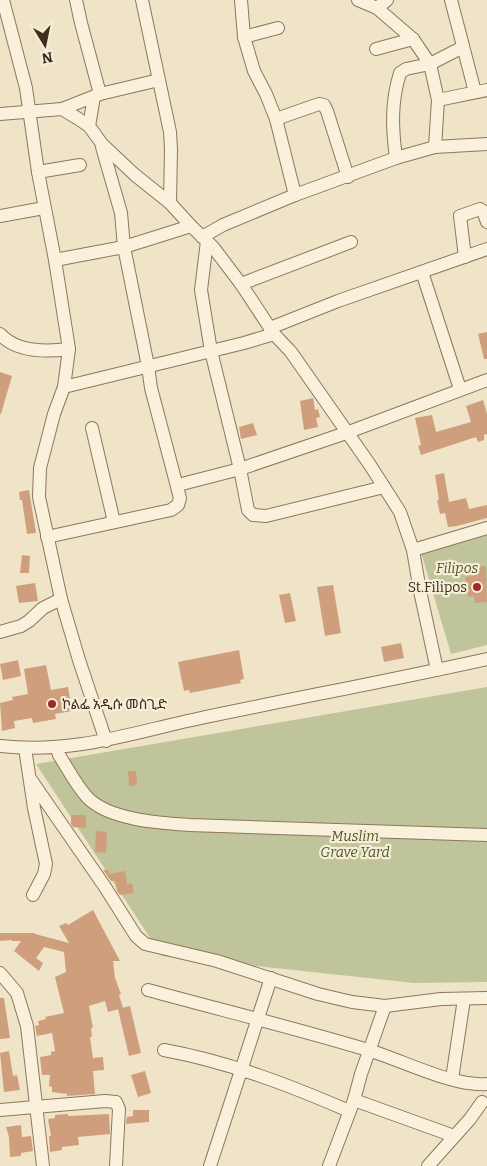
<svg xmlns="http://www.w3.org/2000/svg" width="487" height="1166" viewBox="0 0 487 1166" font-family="Bitter,'Noto Sans Ethiopic',serif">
	<rect width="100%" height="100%" fill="#f0e4c8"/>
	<g fill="#bfc49a">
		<polygon points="487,527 487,645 451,654 418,542"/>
		<polygon points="487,687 487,982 414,983 162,956 36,764"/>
	</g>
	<g fill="#cf9f7d">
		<polygon points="487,332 487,359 484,359 478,334"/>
		<polygon points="0,372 12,376 1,414 0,414"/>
		<polygon points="313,398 315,410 318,409 320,417 316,418 318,427 304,430 300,401"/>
		<polygon points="483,400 487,414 487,434 484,435 484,440 478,442 476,437 421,455 418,446 421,445 415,418 432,415 436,432 471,422 466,406"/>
		<polygon points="253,423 257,435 241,439 239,427"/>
		<polygon points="444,473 449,502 466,498 469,509 487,505 487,518 457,526 448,527 445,513 440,514 437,500 439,500 435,475"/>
		<polygon points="29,490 36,533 27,534 22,500 20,500 19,492"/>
		<polygon points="22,555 30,556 29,573 20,573"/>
		<polygon points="486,566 487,602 475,603 474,596 468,597 465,577 472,576 471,568"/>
		<polygon points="35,583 38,601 19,603 16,586"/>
		<polygon points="333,585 341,633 325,636 317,587"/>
		<polygon points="290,593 296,621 285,623 279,595"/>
		<polygon points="401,643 404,658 384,662 381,647"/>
		<polygon points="239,650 244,679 240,680 241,683 190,693 189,690 184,691 178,662"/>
		<polygon points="18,660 21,676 3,680 0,664"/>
		<polygon points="46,665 51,690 68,687 72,711 55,714 56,719 33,723 32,718 14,721 15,728 2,731 0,703 13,700 12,697 28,694 24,669"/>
		<polygon points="128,771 136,771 137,785 129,786"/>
		<polygon points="71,815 86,815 86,828 73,827 71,824"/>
		<polygon points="96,831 107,832 106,853 95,852"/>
		<polygon points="103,870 108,870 109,874 125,871 127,884 132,883 134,893 120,895 117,891 115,881 111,881"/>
		<polygon points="93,910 120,961 113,961 115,978 121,994 119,995 123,1008 108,1012 105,1001 89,1006 93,1028 91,1028 92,1037 90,1037 93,1058 103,1057 104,1070 93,1071 95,1094 67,1096 67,1094 52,1092 52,1087 49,1086 50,1075 42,1075 40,1057 51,1055 51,1052 55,1051 52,1033 37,1036 35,1026 39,1025 38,1021 46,1019 45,1017 64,1013 55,977 66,972 64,952 44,947 36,958 43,963 39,971 14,951 21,941 12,941 12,940 0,941 0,933 35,933 35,934 69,943 59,926 66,923 68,925"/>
		<polygon points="0,998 4,998 10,1038 0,1039"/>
		<polygon points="130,1006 141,1053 129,1056 118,1009"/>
		<polygon points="9,1051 13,1076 17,1075 20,1090 4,1092 0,1053"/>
		<polygon points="145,1071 151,1093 138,1097 131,1075"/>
		<polygon points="133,1110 149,1110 149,1122 126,1124 127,1117 133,1116"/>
		<polygon points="68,1114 68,1116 109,1114 110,1134 78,1137 79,1145 62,1147 62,1150 50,1152 49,1136 51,1136 48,1119 55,1118 55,1115"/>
		<polygon points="21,1125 22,1137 31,1136 33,1151 21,1153 21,1156 10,1157 9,1137 6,1127"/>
	</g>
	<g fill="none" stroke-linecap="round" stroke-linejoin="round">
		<g stroke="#8d765c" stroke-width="14">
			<g id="minor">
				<polyline points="3,0 26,88 38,172 55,260 69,349 64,387 54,414 40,468 39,497 61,599 79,660 106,741"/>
				<polyline points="76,0 81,23 100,94"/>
				<polyline points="142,0 170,132 171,149 170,203"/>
				<polyline points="241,0 244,37 254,71 266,94 276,119 295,195"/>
				<polyline points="358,0 377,8 413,39 430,64 438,100 435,147"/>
				<polyline points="451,0 475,92"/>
				<polyline points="377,8 387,0"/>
				<polyline points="244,37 278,28"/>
				<polyline points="376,49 413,39"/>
				<polyline points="438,100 487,90"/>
				<polyline points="62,109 100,94 159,80"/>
				<polyline points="0,114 62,109 77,118 89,126 102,144 135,175 170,203 191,226 213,247 241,284 274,334 291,352 370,465 400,512 413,550 420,591 437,670"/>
				<polyline points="276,119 319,104 324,105 327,111 348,177"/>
				<polyline points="89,126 94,97"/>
				<polyline points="102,147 121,213 124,247 191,226"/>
				<path d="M396,158C392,128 391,102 400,73L406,69L430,64L463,47"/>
				<polyline points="38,172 80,165"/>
				<polyline points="0,216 44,208"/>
				<polyline points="202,237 223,225 295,195 396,158 435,147 487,144"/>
				<polyline points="207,241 201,290 211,351 240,469 248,510 253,515 266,516 384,487"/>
				<polyline points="465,257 460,216 480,209 483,211 487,222"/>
				<polyline points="422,272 460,389"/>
				<polyline points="241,284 351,242"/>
				<polyline points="270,328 338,301 487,249"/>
				<path d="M0,334C16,352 46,352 69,349"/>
				<polyline points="64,387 244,343 274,334"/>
				<polyline points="92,428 114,522"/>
				<polyline points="178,485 240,469 346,433 487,380"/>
				<polyline points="47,537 171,510 178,505 180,498 151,388 148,366 124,247 55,260"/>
				<polyline points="413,550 487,528"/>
				<polyline points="0,632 21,626 29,621 43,608 61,599"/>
				<path d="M0,746C75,754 130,733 201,718C296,698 392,680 487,659"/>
				<polyline points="25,748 34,808 46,864 44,874 33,895"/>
				<path d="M57,748L59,755C68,769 76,785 87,797C108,820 161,823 190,825L487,835"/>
				<polyline points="31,780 105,887 136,936 145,944 217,961 318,994 352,1002 385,1006 441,999 487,998"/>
				<polyline points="0,973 17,993 27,1026 43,1166"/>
				<path d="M148,990C221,1010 295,1028 368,1050C402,1060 453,1087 487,1084"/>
				<path d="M164,1050C229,1062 289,1085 349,1111"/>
				<polyline points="452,1079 464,999"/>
				<polyline points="354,1100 454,1136"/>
				<polyline points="0,1110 105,1101 116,1102 119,1109 116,1166"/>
				<polyline points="210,1166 271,978"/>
				<polyline points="329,1166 354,1100 361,1074 385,1006"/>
				<polyline points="428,1166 470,1119 482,1102"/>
			</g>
		</g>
		<use href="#minor" stroke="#faf1dc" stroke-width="12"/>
	</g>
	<g fill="#9e2a2b" stroke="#f7eed8" stroke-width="2">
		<circle cx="477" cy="587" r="5"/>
		<circle cx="52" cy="704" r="5"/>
	</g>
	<g text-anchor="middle" stroke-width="4.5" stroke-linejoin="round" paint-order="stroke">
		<g font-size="14" font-style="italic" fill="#4d5a26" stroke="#f7eed8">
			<text x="457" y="573">Filipos</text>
			<text x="355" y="841">Muslim<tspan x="355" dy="16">Grave Yard</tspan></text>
		</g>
		<g font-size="14" fill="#3d2e20" stroke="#f7eed8" text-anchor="end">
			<text x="467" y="592">St.Filipos</text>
			<text x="62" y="709" text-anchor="start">ኮልፌ አዲሱ መስጊድ</text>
		</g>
	</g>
	<g transform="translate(45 45) rotate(170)" stroke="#f7eed8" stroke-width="4" paint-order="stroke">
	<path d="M0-4L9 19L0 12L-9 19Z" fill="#3d2e20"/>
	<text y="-8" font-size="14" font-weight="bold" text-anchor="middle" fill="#3d2e20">N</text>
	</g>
</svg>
